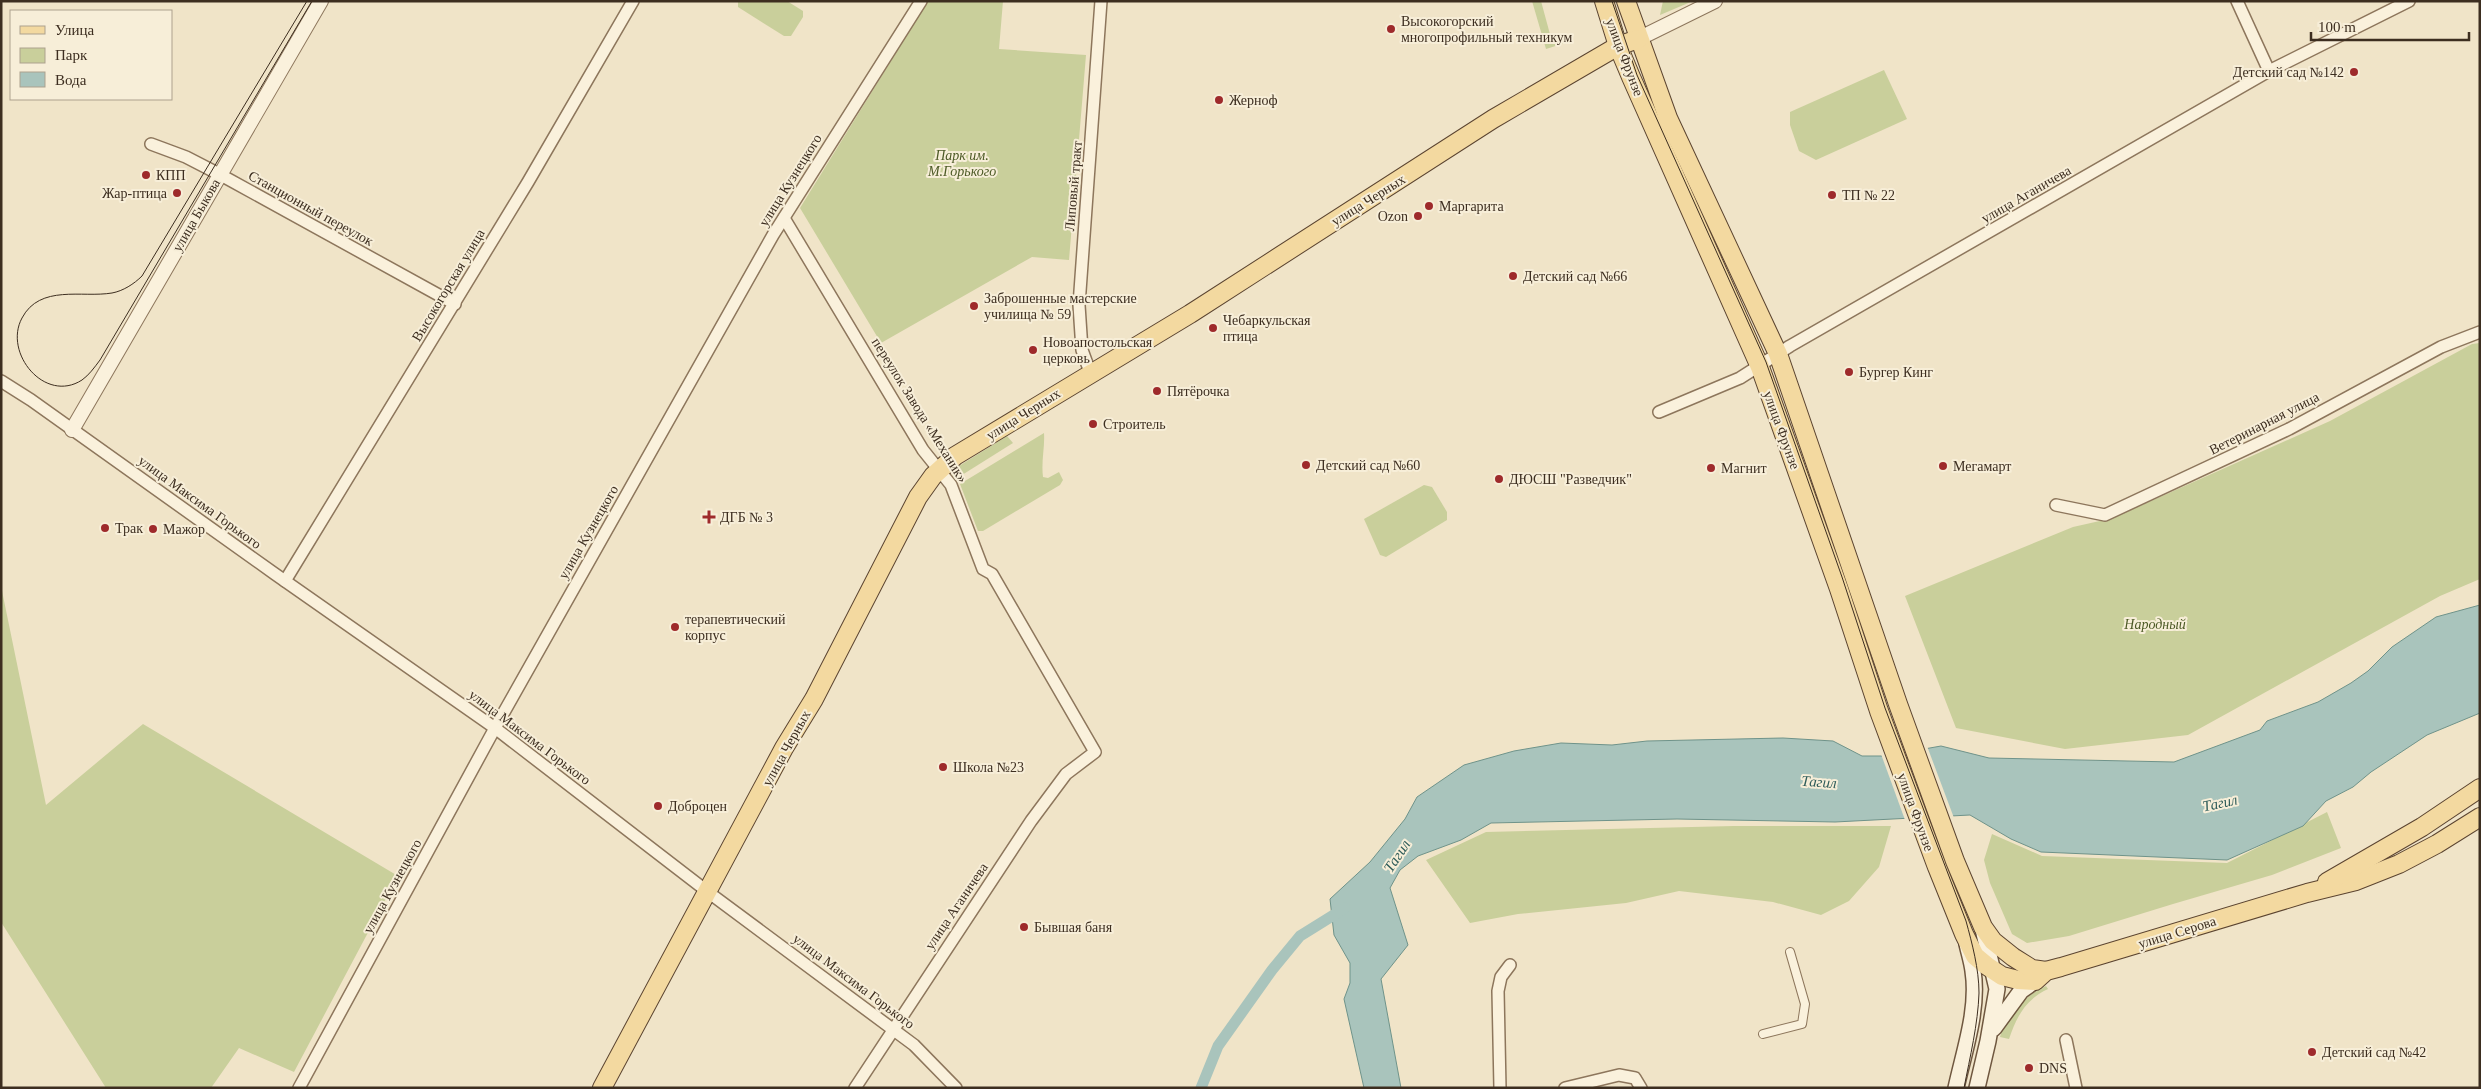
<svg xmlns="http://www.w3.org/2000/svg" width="2481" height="1089" viewBox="0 0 2481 1089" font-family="Georgia,serif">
	<rect width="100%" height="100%" fill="#f0e4c8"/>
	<g fill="#c9cf9b">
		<polygon points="738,1 787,1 803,11 803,17 791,36 784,36 738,7"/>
		<polygon points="928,1 1003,1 999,49 1086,55 1069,260 1032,257 881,343 800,208"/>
		<polygon points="1532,1 1541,1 1551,38 1562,35 1565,43 1546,49"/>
		<polygon points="1663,1 1693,1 1660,15"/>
		<polygon points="1884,70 1907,119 1816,160 1799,151 1790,125 1790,112"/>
		<polygon points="2480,343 2480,579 2440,596 2188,735 2065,749 1956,728 1905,596 2073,527 2113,518 2330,421 2472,344"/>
		<path d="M1044,433C1045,448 1041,461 1043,477L1048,478L1059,472L1063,480L1060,485L983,531H978L960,484Z"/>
		<polygon points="1007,436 1013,443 954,480 952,475 959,466"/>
		<polygon points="1424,485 1432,487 1447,512 1447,520 1386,557 1380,555 1364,519"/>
		<polygon points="1,586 46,805 143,724 398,876 294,1072 239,1048 211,1088 106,1088 1,922"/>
		<polygon points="2327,812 2341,848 2272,875 2173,904 2069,936 2027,943 2012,934 1990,883 1984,860 1992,834 2042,856 2227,863"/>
		<polygon points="1734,826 1891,826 1879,867 1849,901 1821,915 1773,902 1679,891 1626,903 1518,914 1470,923 1426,860 1486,832"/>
		<path d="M2046,986L2048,989C2025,1000 2017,1016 2009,1039L2000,1037C2006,1015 2026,995 2046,986Z"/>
	</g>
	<polygon fill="#a9c4bc" stroke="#6f938a" points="2480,605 2480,713 2427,735 2371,772 2353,787 2326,801 2303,826 2227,860 2041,852 2011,839 1970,815 1835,822 1677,819 1491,823 1461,840 1418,856 1400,870 1390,888 1408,945 1381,979 1401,1088 1364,1088 1344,999 1350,983 1350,963 1334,935 1330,899 1370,862 1405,819 1417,797 1464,765 1514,751 1561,743 1612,745 1647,741 1783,738 1833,741 1862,756 1885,756 1941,746 1989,758 2174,762 2260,730 2267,721 2318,702 2351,683 2368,671 2392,647 2436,617"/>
	<polygon fill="#f0e4c8" points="1927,746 1954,818 1905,820 1881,754"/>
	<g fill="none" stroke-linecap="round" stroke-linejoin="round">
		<polyline stroke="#a9c4bc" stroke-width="11" points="1201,1088 1218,1046 1272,970 1300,936 1345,908"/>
		<g stroke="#8d765c" stroke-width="10">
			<polyline id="pedestrian" points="1763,1034 1802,1024 1805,1004 1790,952"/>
		</g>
		<g stroke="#8d765c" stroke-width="14">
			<g id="minor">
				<polyline points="2237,1 2269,71"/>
				<polyline points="151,144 186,157 219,174 455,304"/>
				<polyline points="784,218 923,450 951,485 983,569 992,574 1095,752 1066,774 1031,821 855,1088"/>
				<polyline points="1090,372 1082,350 1079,305 1101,1"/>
				<polyline points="1,381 31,400 275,574 495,728 708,892 914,1045 956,1088"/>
				<polyline points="1659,412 1740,378 1790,346 2269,71 2409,1"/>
				<polyline points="2056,505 2105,515 2289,429 2441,347 2480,332"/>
				<polyline points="285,581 528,182 633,1"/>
				<polyline points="2066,1040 2076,1088"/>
				<polyline points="299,1088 495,728 773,235 921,1"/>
				<polyline points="1500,1088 1498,991 1501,977 1510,965"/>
				<polyline points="1565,1088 1619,1075 1635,1078 1641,1088"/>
			</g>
		</g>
		<g stroke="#8d765c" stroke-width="16">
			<g id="tertiary">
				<polyline points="1638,39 1715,1"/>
				<polyline points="72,430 321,1"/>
			</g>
		</g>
		<g stroke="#6f573f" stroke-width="18">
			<g id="secondary">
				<polyline points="1994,1028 2021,991 2035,981"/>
				<path d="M1956,1088C1964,1051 1979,1009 1973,971C1972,962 1969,953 1967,944"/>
				<polyline points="1977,1088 1988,1041 1997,989 1983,929"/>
			</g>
		</g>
		<g stroke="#5b4430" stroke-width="20">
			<g id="primary">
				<polyline points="1604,1 1618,46 1631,77 1760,367 1839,589 1879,711 1937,867 1964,934 1975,956 1987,966 2002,976 2018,980 2035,981 2046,971 2061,967 2307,893 2356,881 2399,864 2437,844 2480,817"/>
				<polyline points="1626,1 1668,118 1778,354 1898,704 1955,861 1983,927 1993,941 2013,957 2032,969 2046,971"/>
				<polyline points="2327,882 2422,827 2480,788"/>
				<polyline points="602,1088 784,748 814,699 918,497 933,476 955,456 1190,314 1493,119 1618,46 1638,39"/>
			</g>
		</g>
		<use href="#pedestrian" stroke="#faf1dc" stroke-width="8"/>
		<use href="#minor" stroke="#faf1dc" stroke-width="11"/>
		<use href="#tertiary" stroke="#faf1dc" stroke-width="14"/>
		<use href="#secondary" stroke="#faf1dc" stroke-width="15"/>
		<use href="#primary" stroke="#f3d9a0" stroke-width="18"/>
		<g stroke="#3d2e20" stroke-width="1">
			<path d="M307,1L142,276C134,284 123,291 112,293C82,298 40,284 22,318C3,353 45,404 82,380C89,375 94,368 100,360L312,1"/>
			<path d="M1612,1L1637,75L1766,362L1842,577L1885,708L1966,921C1972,943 1979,969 1979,993C1978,1024 1970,1057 1964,1088"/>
		</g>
	</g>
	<g fill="#9e2a2b" stroke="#f7eed8" stroke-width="2">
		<circle cx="1391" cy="29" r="5"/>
		<circle cx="2354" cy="72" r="5"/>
		<circle cx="1219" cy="100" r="5"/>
		<circle cx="146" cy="175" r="5"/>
		<circle cx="177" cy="193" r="5"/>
		<circle cx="1832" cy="195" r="5"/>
		<circle cx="1429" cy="206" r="5"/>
		<circle cx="1418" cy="216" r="5"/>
		<circle cx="1513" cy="276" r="5"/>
		<circle cx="974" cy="306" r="5"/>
		<circle cx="1213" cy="328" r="5"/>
		<circle cx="1033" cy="350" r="5"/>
		<circle cx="1849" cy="372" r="5"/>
		<circle cx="1157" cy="391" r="5"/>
		<circle cx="1093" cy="424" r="5"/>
		<circle cx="1306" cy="465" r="5"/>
		<circle cx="1943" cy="466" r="5"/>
		<circle cx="1711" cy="468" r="5"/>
		<circle cx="1499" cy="479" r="5"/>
		<path d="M706.5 509.5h5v5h5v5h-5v5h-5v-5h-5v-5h5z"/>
		<circle cx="105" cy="528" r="5"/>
		<circle cx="153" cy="529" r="5"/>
		<circle cx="675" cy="627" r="5"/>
		<circle cx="943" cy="767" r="5"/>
		<circle cx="658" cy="806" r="5"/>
		<circle cx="1024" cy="927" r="5"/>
		<circle cx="2312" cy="1052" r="5"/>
		<circle cx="2029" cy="1068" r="5"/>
	</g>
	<g text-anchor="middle" stroke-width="4" stroke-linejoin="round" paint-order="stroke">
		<g font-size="14" fill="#3d2e20" stroke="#f7eed8" text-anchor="start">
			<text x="1401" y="26">Высокогорский<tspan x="1401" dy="16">многопрофильный техникум</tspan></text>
			<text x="2344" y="77" text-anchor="end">Детский сад №142</text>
			<text x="1229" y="105">Жерноф</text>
			<text x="156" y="180">КПП</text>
			<text x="167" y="198" text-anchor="end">Жар-птица</text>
			<text x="1842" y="200">ТП № 22</text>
			<text x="1439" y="211">Маргарита</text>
			<text x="1408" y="221" text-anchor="end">Ozon</text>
			<text x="1523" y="281">Детский сад №66</text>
			<text x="984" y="303">Заброшенные мастерские<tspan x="984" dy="16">училища № 59</tspan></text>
			<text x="1223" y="325">Чебаркульская<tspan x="1223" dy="16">птица</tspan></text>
			<text x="1043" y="347">Новоапостольская<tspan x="1043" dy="16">церковь</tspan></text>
			<text x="1859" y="377">Бургер Кинг</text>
			<text x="1167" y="396">Пятёрочка</text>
			<text x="1103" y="429">Строитель</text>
			<text x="1316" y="470">Детский сад №60</text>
			<text x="1953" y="471">Мегамарт</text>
			<text x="1721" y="473">Магнит</text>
			<text x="1509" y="484">ДЮСШ "Разведчик"</text>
			<text x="720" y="522">ДГБ № 3</text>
			<text x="115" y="533">Трак</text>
			<text x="163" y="534">Мажор</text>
			<text x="685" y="624">терапевтический<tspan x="685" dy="16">корпус</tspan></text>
			<text x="953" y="772">Школа №23</text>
			<text x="668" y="811">Доброцен</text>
			<text x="1034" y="932">Бывшая баня</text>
			<text x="2322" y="1057">Детский сад №42</text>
			<text x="2039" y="1073">DNS</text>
		</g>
		<g font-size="14" fill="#3d2e20" stroke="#f7eed8">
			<text transform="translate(1625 57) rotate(69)" y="5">улица Фрунзе</text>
			<text transform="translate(790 180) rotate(-58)" y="5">улица Кузнецкого</text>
			<text transform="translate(1073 186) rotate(-85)" y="5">Липовый тракт</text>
			<text transform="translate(2026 194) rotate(-30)" y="5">улица Аганичева</text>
			<text transform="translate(1368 200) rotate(-32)" y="5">улица Черных</text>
			<text transform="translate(311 208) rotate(29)" y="5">Станционный переулок</text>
			<text transform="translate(196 215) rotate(-60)" y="5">улица Быкова</text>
			<text transform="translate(448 285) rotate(-59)" y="5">Высокогорская улица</text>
			<text transform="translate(920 410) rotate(58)" y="5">переулок Завода «Механик»</text>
			<text transform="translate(1023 414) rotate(-32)" y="5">улица Черных</text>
			<text transform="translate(2264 423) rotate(-27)" y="5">Ветеринарная улица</text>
			<text transform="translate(1782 430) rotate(70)" y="5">улица Фрунзе</text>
			<text transform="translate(200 502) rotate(36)" y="5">улица Максима Горького</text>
			<text transform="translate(588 532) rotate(-60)" y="5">улица Кузнецкого</text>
			<text transform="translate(530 737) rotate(37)" y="5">улица Максима Горького</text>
			<text transform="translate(786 748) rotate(-61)" y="5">улица Черных</text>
			<text transform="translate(1916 812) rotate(70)" y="5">улица Фрунзе</text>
			<text transform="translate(392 886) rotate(-61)" y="5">улица Кузнецкого</text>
			<text transform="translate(956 906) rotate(-56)" y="5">улица Аганичева</text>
			<text transform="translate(2177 932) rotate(-17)" y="5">улица Серова</text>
			<text transform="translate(854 981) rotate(37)" y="5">улица Максима Горького</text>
		</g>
		<g font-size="14" font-style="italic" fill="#4d5a26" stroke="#f7eed8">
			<text x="962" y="160">Парк им.<tspan x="962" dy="16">М.Горького</tspan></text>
			<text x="2155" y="629">Народный</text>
		</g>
		<g font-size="15" font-style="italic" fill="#2f5d5a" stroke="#f7eed8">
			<text transform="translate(1819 782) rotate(4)" y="5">Тагил</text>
			<text transform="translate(2220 803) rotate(-12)" y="5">Тагил</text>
			<text transform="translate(1397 856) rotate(-57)" y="5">Тагил</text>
		</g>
	</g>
	<rect width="2481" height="1089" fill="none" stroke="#3d2e20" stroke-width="5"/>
	<rect x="10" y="10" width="162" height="90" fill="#f7eed8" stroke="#ada18e"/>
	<rect x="20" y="26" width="25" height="8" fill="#f3d9a0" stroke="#ada18e"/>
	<text x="55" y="35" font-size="15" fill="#3d2e20">Улица</text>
	<rect x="20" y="48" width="25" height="15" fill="#c9cf9b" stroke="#ada18e"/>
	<text x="55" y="60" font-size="15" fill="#3d2e20">Парк</text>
	<rect x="20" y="72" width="25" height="15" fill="#a9c4bc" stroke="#ada18e"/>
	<text x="55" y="85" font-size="15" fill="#3d2e20">Вода</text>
	<path d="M2311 32v8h158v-8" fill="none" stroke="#3d2e20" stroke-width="2.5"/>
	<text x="2318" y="32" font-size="15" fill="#3d2e20" stroke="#f7eed8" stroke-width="4" paint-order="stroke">100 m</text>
</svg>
